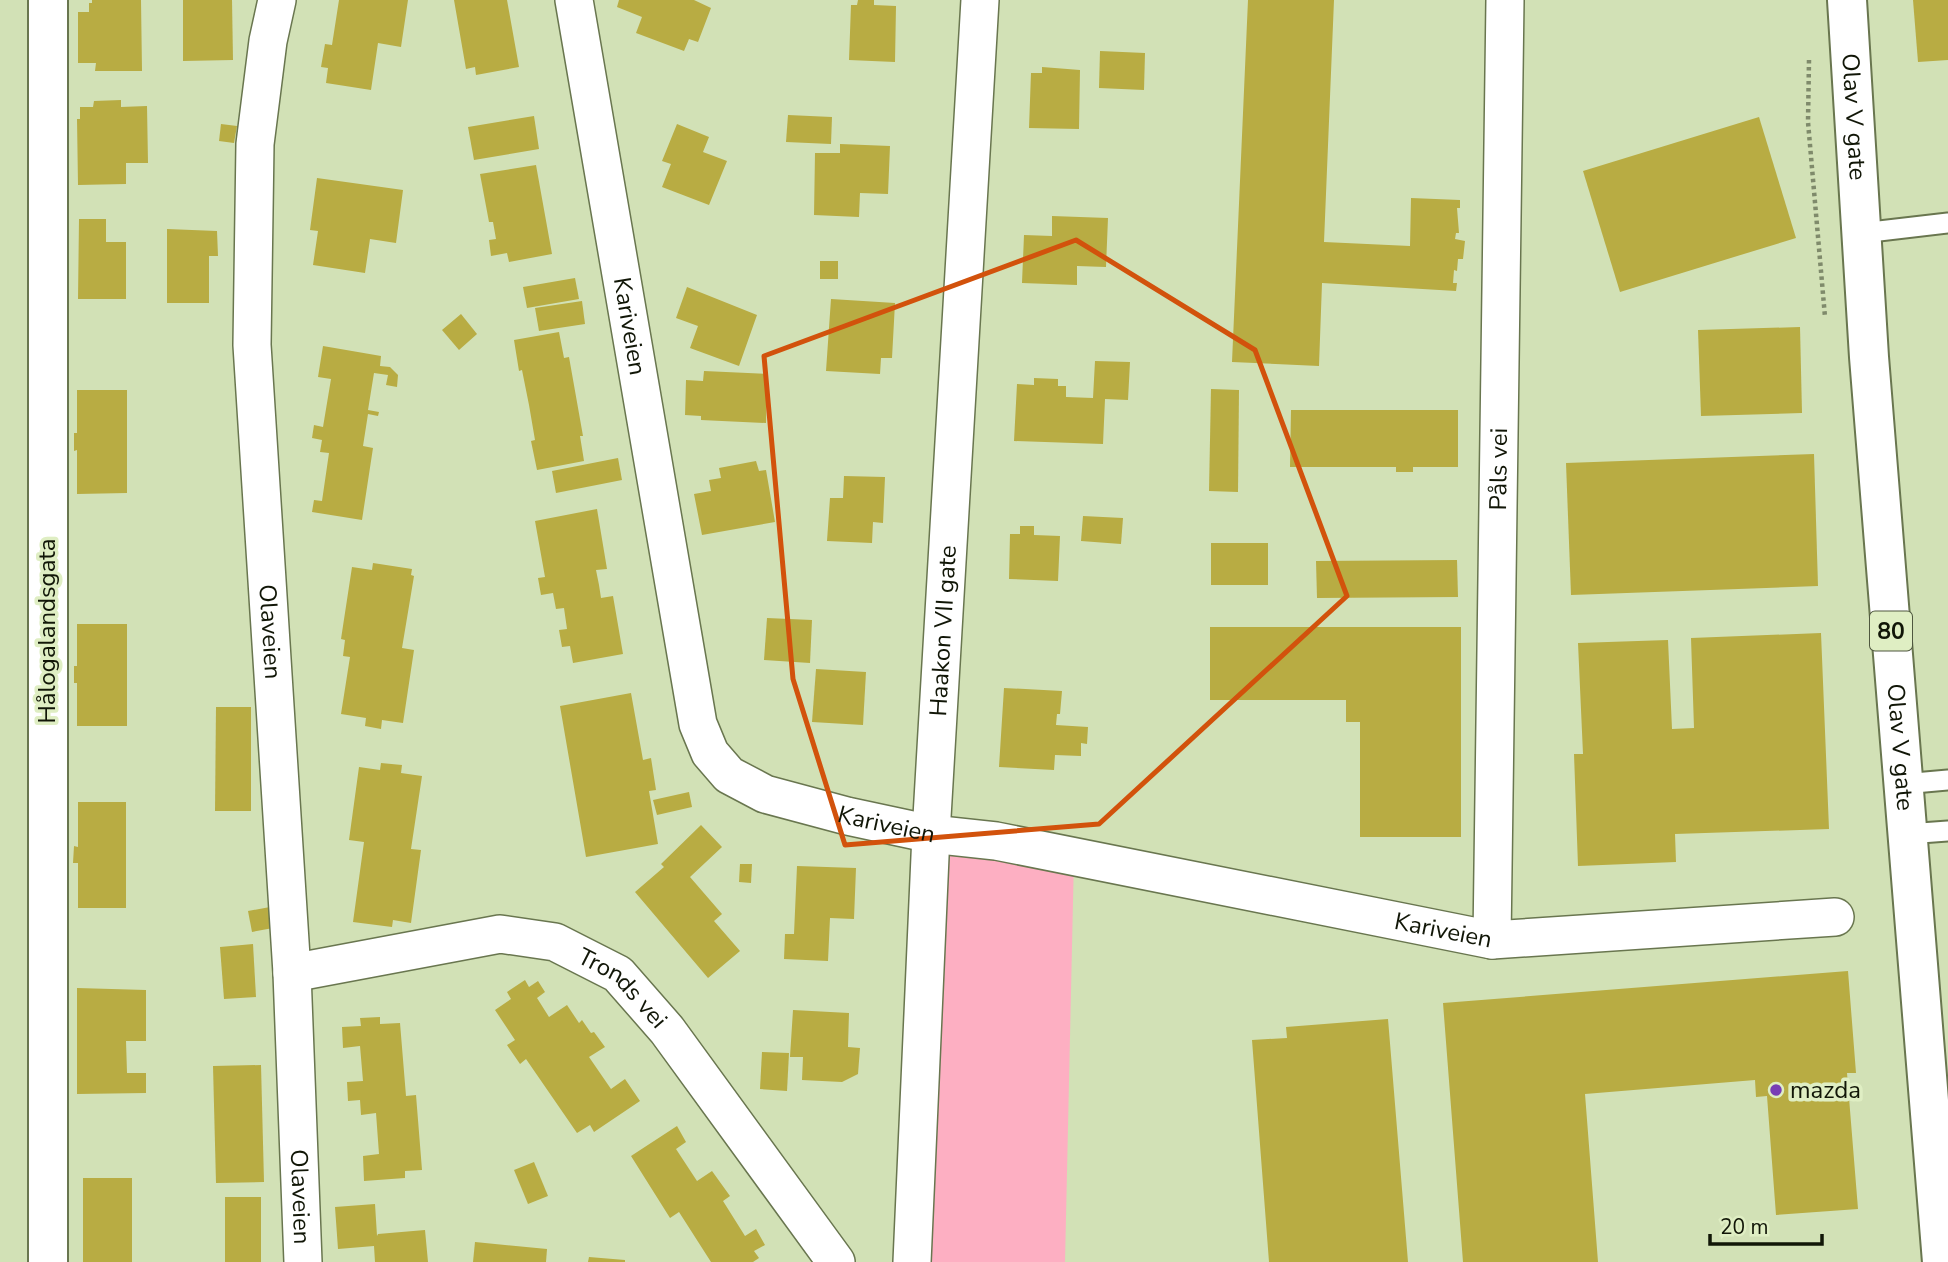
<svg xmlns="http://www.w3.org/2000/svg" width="1948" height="1262" viewBox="0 0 1948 1262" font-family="'Nunito Sans',sans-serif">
	<rect width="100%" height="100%" fill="#d2e1b6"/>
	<polygon fill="#fdafc2" points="931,834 1074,856 1065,1262 913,1262"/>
	<g fill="#b8ac43">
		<polygon points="92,0 141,0 142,71 95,71 96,63 78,63 78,12 89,12 89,3 92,3"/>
		<polygon points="183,0 232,0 233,60 183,61"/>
		<polygon points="339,0 408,0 401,47 378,43 371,90 326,83 328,68 321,67 325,44 332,45"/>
		<polygon points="454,0 507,0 519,67 476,75 475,67 466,69"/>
		<polygon points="619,0 694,0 711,8 698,42 689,39 684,51 636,33 642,17 617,7"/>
		<polygon points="858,0 874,0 874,5 896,6 895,62 849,60 851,5 857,5"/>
		<polygon points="1248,0 1334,0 1324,242 1410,246 1411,198 1460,200 1460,208 1457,208 1459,233 1456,233 1455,239 1465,241 1463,259 1458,259 1457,271 1454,270 1453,283 1457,283 1456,291 1322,283 1319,366 1232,362"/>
		<polygon points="1913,0 1948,0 1948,60 1918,62"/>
		<polygon points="1100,51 1145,53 1144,90 1099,88"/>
		<polygon points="1042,67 1080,70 1079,129 1029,128 1031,73 1042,73"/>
		<polygon points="121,100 121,107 147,106 148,163 126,163 126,184 78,185 77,119 80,119 80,107 93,107 94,101"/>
		<polygon points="788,115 832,117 831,144 786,142"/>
		<polygon points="534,116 539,149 474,160 468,127"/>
		<polygon points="1759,117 1796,238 1620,292 1583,171"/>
		<polygon points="221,124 237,126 234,143 219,141"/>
		<polygon points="677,124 709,137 703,152 727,161 709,205 662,187 671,164 662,161"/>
		<polygon points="840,144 890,146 888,194 860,193 859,217 814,215 815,153 840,153"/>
		<polygon points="536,165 552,254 509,262 507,253 491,256 489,240 496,239 493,222 489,222 480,174"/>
		<polygon points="317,178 403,190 396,243 370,239 365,273 313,265 318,231 310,230"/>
		<polygon points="1052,216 1108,218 1106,267 1077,266 1077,285 1022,283 1024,235 1052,236"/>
		<polygon points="79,219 106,219 106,242 126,242 126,299 78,299"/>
		<polygon points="167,229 217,231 218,256 209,256 209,303 167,303"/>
		<rect x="820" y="261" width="18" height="18"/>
		<polygon points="575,278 579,299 527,308 523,287"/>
		<polygon points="687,287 757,315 739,366 690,348 698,326 676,318"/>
		<polygon points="831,299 895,303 892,358 881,358 880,374 826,371"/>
		<polygon points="582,301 585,324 539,331 535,308"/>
		<polygon points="461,314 477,334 459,350 442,330"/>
		<polygon points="1800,327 1802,413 1701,416 1698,330"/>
		<polygon points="559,332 564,358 569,357 583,436 580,436 584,461 537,470 531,441 535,440 529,405 522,370 519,371 514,340"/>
		<polygon points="323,346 381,356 380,366 390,367 398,375 397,387 386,385 388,375 374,373 368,410 379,412 378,416 368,414 363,446 373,448 362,520 312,512 314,500 322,501 329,453 320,452 322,440 312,438 314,425 323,427 331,379 318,377"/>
		<polygon points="1095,361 1130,362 1128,400 1105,399 1103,444 1014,441 1017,384 1034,385 1034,378 1058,379 1058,386 1066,386 1066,397 1093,398"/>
		<polygon points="704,371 767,374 766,423 701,420 701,416 685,415 686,380 703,381"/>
		<polygon points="1211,389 1239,390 1238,492 1209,491"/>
		<polygon points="77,390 127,390 127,493 77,494 77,450 74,451 74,433 77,433"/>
		<polygon points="1291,410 1458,410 1458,467 1413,467 1413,472 1396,472 1396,467 1290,467"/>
		<polygon points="1814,454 1818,586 1571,595 1566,463"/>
		<polygon points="618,458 622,480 556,493 552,471"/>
		<polygon points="756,461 759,471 766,470 775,522 702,535 694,494 711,491 709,480 721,478 719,468"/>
		<polygon points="844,476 885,477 883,523 873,522 872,543 827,541 830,498 843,498"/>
		<polygon points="597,509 607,569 596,570 599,585 601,598 613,596 623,654 573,663 570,646 562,647 559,630 567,629 564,608 556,609 553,593 541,595 538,578 545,577 535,521"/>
		<polygon points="1083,516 1123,518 1121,544 1081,541"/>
		<polygon points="1020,526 1034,526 1034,535 1060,536 1058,581 1009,579 1010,534 1020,534"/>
		<rect x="1211" y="543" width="57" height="42"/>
		<polygon points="1457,560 1458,597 1317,598 1316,561"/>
		<polygon points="373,563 412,569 411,575 414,576 402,648 414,650 403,723 382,720 381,729 365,726 366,718 341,714 350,657 343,656 345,640 341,639 352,567 372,570"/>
		<polygon points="767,618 812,620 810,663 764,660"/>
		<polygon points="77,624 127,624 127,726 77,726 77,683 74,683 74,666 77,666"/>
		<polygon points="1210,627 1461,627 1461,837 1360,837 1360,722 1346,722 1346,700 1210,700"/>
		<polygon points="1821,633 1829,829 1675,834 1676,862 1578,866 1574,754 1583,754 1578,643 1668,640 1672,729 1694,728 1691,638"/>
		<polygon points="816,669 866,672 863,725 812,722"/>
		<polygon points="1004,688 1062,691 1060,714 1057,714 1056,725 1088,727 1087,744 1081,743 1081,756 1055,755 1054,770 999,767"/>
		<polygon points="631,693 643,760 651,758 656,790 649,791 658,844 586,857 560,706"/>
		<polygon points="216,707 251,707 251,811 215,811"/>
		<polygon points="381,763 402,765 401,773 422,776 411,849 421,850 411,923 393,920 392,927 353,922 364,842 349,840 359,767 380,770"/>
		<polygon points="689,792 692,807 657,815 653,800"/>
		<polygon points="78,802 126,802 126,908 78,908 78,863 73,863 74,846 78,847"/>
		<polygon points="701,825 722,847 690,877 722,914 714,921 740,951 708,978 635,892 664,867 661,864"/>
		<polygon points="740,864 752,864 751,883 739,882"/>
		<polygon points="797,866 856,868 854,919 830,918 828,961 784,959 785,934 794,934"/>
		<polygon points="270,907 273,928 252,932 248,911"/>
		<polygon points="253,944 256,997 224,999 220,947"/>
		<polygon points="1848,971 1856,1073 1847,1073 1858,1209 1776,1215 1767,1096 1756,1097 1755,1080 1585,1094 1598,1262 1463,1262 1443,1003"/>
		<polygon points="525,980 529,987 538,981 545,992 537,998 549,1017 567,1005 579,1023 582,1020 591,1033 594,1032 605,1047 589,1057 611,1089 625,1079 640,1101 594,1132 590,1125 577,1133 526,1059 520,1064 507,1045 515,1040 495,1010 511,999 507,992"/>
		<polygon points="77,988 146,990 146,1041 126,1041 127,1073 146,1073 146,1093 77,1094"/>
		<polygon points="793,1010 849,1013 848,1047 860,1048 858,1074 842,1082 802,1080 803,1057 790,1057"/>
		<polygon points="380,1017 380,1024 400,1023 406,1096 416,1095 422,1170 405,1171 405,1178 364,1181 363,1156 379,1154 376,1113 361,1115 360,1100 348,1101 347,1082 363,1081 360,1046 343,1048 342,1027 361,1026 360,1018"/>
		<polygon points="1388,1019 1408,1262 1269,1262 1252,1040 1287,1038 1286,1027"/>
		<polygon points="762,1052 789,1053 787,1091 760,1089"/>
		<polygon points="261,1065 264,1182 216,1183 213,1066"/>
		<polygon points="677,1126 686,1142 676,1149 697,1181 712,1171 730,1196 723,1201 745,1236 756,1229 765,1245 754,1251 759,1258 753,1262 711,1262 679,1212 670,1218 631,1156"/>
		<polygon points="534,1162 548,1196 528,1204 514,1170"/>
		<rect x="83" y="1178" width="49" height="84"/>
		<rect x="225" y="1197" width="36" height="65"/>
		<polygon points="375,1204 377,1236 378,1234 425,1230 428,1262 375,1262 374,1246 338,1249 335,1207"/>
		<polygon points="475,1242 547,1249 546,1262 473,1262"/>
		<polygon points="589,1257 625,1260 625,1262 588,1262"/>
	</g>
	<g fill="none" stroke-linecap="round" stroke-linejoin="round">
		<g stroke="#69764f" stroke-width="23">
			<g id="lane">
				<polyline points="1862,233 1948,223"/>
				<polyline points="1903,784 1948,780"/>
				<polyline points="1907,834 1948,831"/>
			</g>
		</g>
		<g stroke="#69764f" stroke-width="40">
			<g id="street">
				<path id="s1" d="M277,0L268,41L255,144L252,345L292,973L303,1262"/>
				<path id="s2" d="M574,0L698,724L710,753L729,775L765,794L847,816L931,834L996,841L1492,940L1835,917"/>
				<path id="s3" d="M1492,940L1505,0"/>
				<path id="s4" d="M292,973L500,934L555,942L618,974L667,1030L836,1262"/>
				<path id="s5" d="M912,1262L931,834L980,0"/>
			</g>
		</g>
		<g stroke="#69764f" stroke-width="42">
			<polyline id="secondary" points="48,1262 48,0"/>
		</g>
		<g stroke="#69764f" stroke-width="42">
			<g id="highway">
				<path id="s6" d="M1847,0L1869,357L1942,1262"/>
			</g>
		</g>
		<polyline stroke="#7f8a6b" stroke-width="4.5" stroke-dasharray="3.5 3.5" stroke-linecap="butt" points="1809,60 1808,122 1825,317"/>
		<use href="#lane" stroke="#fff" stroke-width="19"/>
		<use href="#street" stroke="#fff" stroke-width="37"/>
		<use href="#secondary" stroke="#fff" stroke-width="38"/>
		<use href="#highway" stroke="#fff" stroke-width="38"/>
	</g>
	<path fill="none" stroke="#d2520c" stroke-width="5" stroke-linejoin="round" d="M1076,240L1255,350L1347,596L1099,824L845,845L793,679L764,356Z"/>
	<circle fill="#783eb5" stroke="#dfeec3" stroke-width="2.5" cx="1776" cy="1090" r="7"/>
	<g text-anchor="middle" stroke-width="7" stroke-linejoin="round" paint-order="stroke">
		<rect fill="#dfeec3" stroke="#4f573f" stroke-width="2" x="1870" y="611.5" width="42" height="39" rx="5"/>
		<g font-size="23" font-weight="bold" fill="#111607">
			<text x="1891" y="639">80</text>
		</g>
		<g font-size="24" fill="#111607" stroke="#dfeec3">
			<text dy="8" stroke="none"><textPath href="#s6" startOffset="117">Olav V gate</textPath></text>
			<text dy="8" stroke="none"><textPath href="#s2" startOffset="331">Kariveien</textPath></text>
			<text dy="8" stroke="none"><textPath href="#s3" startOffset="471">Påls vei</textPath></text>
			<text dy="8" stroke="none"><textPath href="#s1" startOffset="634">Olaveien</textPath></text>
			<text transform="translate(47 631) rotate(-90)" y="8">Hålogalandsgata</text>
			<text dy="8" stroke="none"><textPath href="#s5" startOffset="632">Haakon VII gate</textPath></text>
			<text dy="8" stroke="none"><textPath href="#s6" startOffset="749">Olav V gate</textPath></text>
			<text dy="8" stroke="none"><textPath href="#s2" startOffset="961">Kariveien</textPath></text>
			<text dy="8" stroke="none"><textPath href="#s2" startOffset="1528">Kariveien</textPath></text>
			<text dy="8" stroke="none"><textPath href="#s4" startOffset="350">Tronds vei</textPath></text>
			<text dy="8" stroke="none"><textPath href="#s1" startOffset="1200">Olaveien</textPath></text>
		</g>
		<g font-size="24" fill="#111607" stroke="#dfeec3" text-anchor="start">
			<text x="1790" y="1098">mazda</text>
		</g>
	</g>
	<path d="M1710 1234v10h112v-10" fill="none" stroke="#111607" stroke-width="3.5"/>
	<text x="1720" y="1234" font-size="21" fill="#111607" stroke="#dfeec3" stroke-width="5" paint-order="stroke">20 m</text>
</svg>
